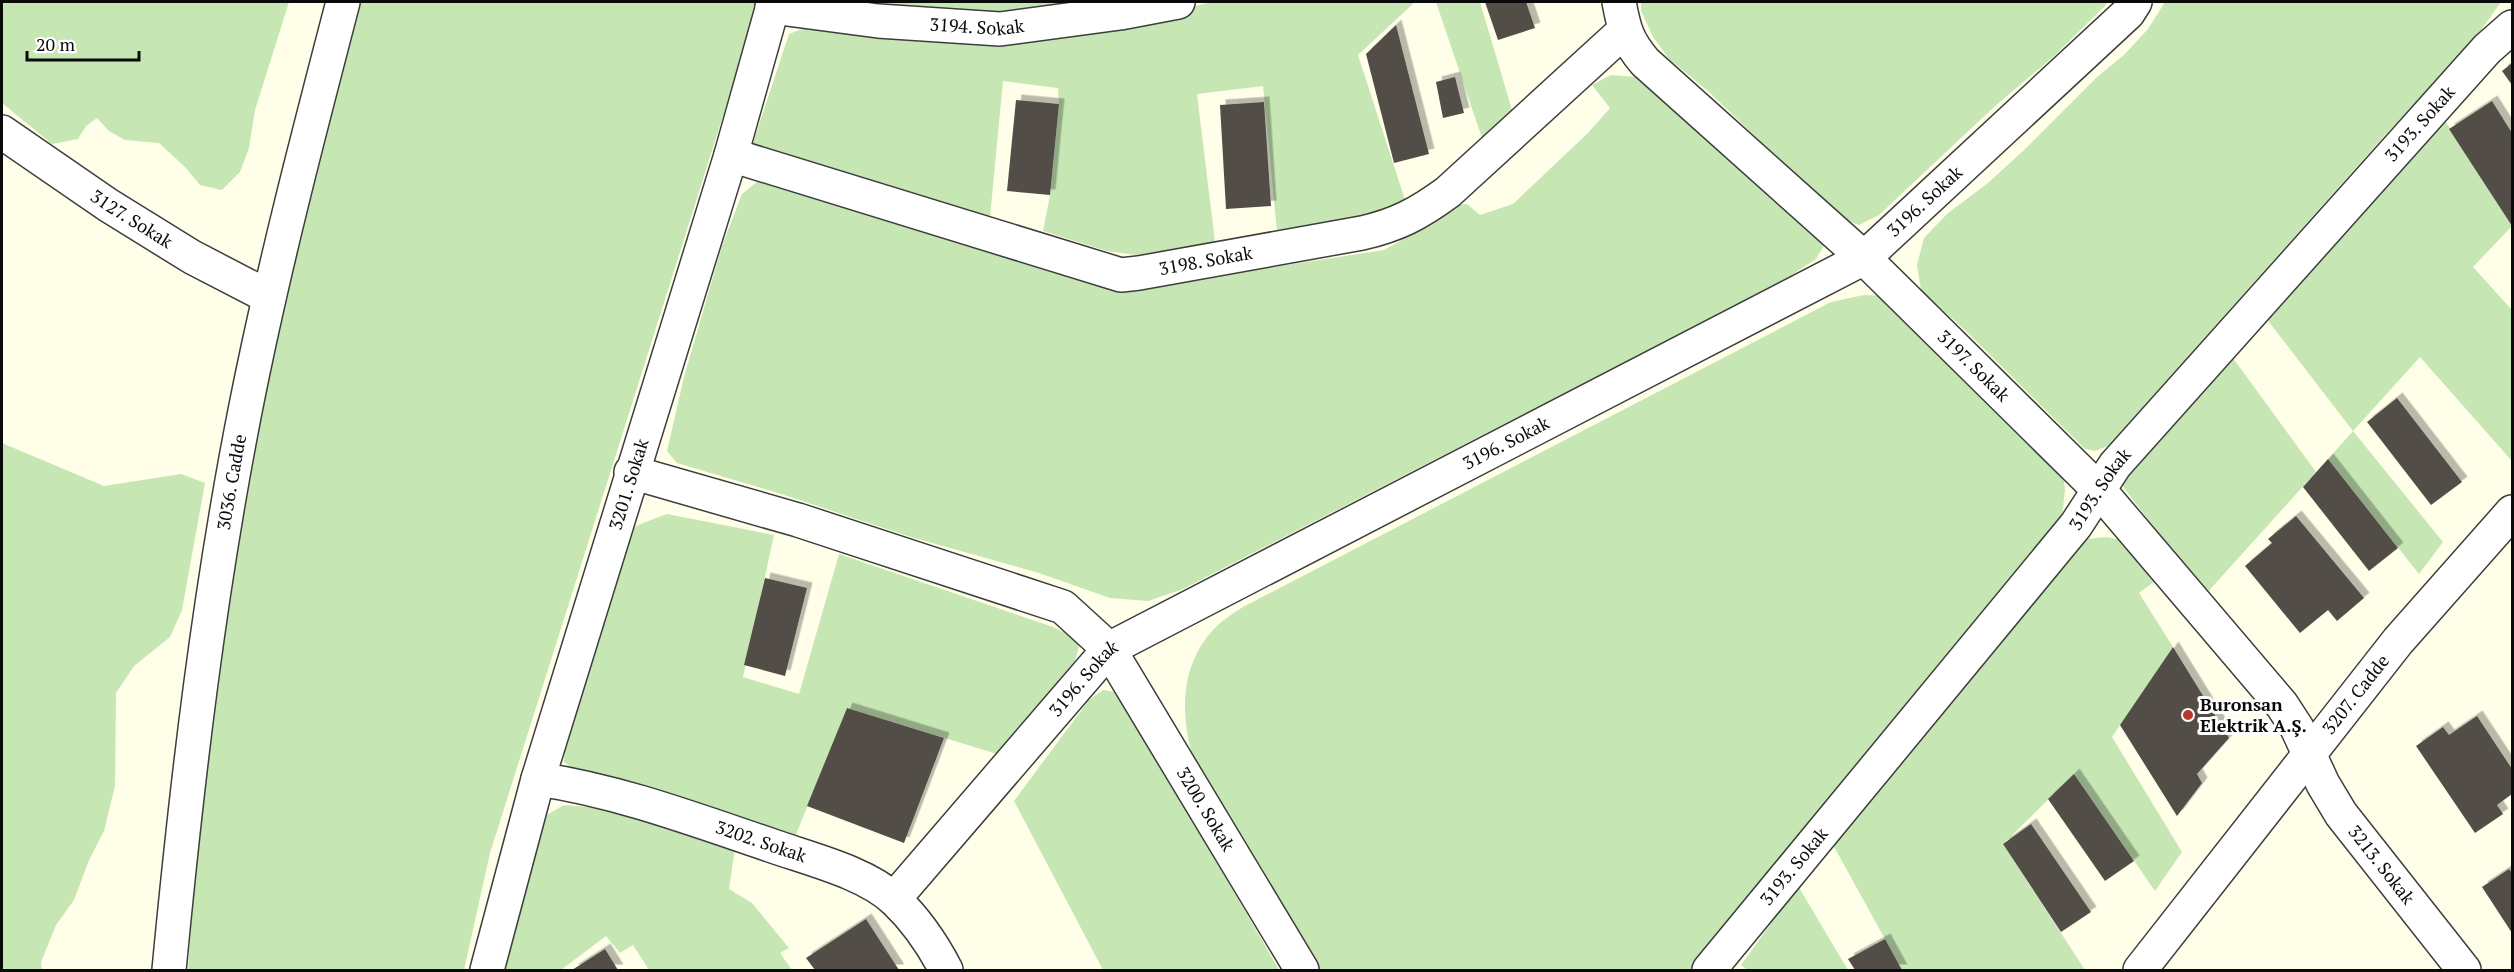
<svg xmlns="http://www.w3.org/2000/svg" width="2514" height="972" viewBox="0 0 2514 972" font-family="'PT Serif',serif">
	<defs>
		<filter id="shadow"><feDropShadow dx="5.5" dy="-5.5" stdDeviation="0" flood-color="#0004"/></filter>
	</defs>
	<rect width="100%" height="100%" fill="#fefee9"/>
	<g fill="#c6e7b4">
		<polygon points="2,2 289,2 255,110 249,148 240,172 222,190 200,185 185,167 159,143 125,140 109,131 97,118 86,126 78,139 52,144 2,103"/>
		<polygon points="358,2 759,2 490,853 464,970 188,970 197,825 245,501 305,193"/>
		<polygon points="843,2 1122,2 1016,19"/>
		<polygon points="1213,2 1415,2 1358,55 1406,203 1387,214 1277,232 1263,86 1197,94 1215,242 1137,255 1107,251 1043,231 1050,195 1059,104 1058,88 1003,81 990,217 752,146 789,34 805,28 1142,18"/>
		<polygon points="1436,2 1480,2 1512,110 1482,138"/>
		<polygon points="1641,2 2107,2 2105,6 2053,57 1994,107 1879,215 1859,225 1840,218 1708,91 1669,59 1653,37 1641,11"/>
		<polygon points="2165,2 2501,2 2454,68 2419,99 2386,134 2108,446 2095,451 2085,449 1967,332 1921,290 1917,265 1924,238 1948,213 1988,183 2023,151 2097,77 2124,55 2148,29"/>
		<polygon points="1611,75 1636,77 1801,223 1825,244 1816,259 1790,276 1710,318 1183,589 1148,601 1110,598 1039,573 914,538 778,493 677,463 667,451 684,377 722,246 742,194 758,181 816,193 953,242 1002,255 1054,273 1113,286 1196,279 1384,250 1431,224 1452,205 1467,204 1480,215 1513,204 1588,133 1610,108 1592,85"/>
		<polygon points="2444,119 2512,226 2473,267 2512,310 2512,461 2420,357 2353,431 2443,542 2419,574 2328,459 2353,431 2263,314"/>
		<path d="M1864,295L1885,296L2063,474L2065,490L2062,517L1690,970H1319L1283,915L1195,765C1180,718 1178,664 1217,626C1224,619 1234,613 1243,607L1831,302Z"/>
		<polygon points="2230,354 2316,472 2205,595 2121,484"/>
		<polygon points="2,443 104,486 181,474 205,483 182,610 170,637 134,666 116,693 115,786 104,831 89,860 74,900 56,925 41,962 42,970 2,970"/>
		<polygon points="667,514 774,535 743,677 799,694 839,554 1053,627 1074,637 1079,646 1075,661 997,754 847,708 795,837 575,770 564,762 565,746 624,535 638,525"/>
		<polygon points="2107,537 2126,541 2155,581 2139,593 2173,647 2112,737 2182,852 2155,891 2074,774 2003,844 2085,970 1902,970 1832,843 2086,539"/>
		<polygon points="1103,690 1120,693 1279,970 1103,970 1014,801 1089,700"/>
		<path d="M564,805L639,811L735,848L729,889L752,903L789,948L780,953L792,970H649L633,945L620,953L606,936L561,970H506C510,916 527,867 545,816Z"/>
		<polygon points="1798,886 1848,970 1747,970 1741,965"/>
	</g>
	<g fill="#534e47" filter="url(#shadow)">
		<polygon points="1485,2 1526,2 1535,28 1498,40"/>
		<polygon points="1396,25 1429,154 1394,163 1366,54"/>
		<polygon points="2512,63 2512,85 2502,71"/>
		<polygon points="1455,77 1464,113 1443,118 1436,82"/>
		<polygon points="1016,100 1059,104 1050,195 1007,191"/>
		<polygon points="2492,101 2512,133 2512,226 2449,129"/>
		<polygon points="1264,102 1271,206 1226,209 1220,105"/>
		<polygon points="2397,398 2462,482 2431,505 2367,422"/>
		<polygon points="2328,459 2398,548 2369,571 2303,487"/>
		<polygon points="2296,516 2364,598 2337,621 2328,610 2300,633 2245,566 2272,543 2268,539"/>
		<polygon points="765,578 807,588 785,676 744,665"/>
		<polygon points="2173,647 2229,738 2197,774 2202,783 2177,816 2120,725"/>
		<polygon points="847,708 944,738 904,843 807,806"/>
		<polygon points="2477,716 2512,769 2512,794 2497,805 2503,814 2475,833 2416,746 2443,727 2449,735"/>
		<polygon points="2074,774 2134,861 2105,881 2048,799"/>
		<polygon points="2031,824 2091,912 2061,932 2003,844"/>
		<polygon points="2509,869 2512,873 2512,933 2482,887"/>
		<polygon points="866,919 899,970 815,970 806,958"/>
		<polygon points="1885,939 1902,970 1855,970 1848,959"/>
		<polygon points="605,949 618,970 572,970"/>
	</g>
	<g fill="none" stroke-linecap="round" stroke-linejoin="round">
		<g stroke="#3d3d3d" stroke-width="36">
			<g id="minor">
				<path id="s1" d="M1619,2C1624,29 1627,41 1645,62L1864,258L2099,490L2282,705L2297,728L2323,784L2341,814L2464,970"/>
				<path id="s2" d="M772,7L878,21L1000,29L1120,13L1178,2"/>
				<path id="s3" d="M2,132L108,205L192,257L269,297"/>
				<path id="s4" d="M731,155L1121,275L1139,273L1362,233C1397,225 1418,214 1448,192L1624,31"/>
				<path id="s5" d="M631,472L798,520L1063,607L1109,649L1302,970"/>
				<path id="s6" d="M538,779C618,791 693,819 770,845C809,859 865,872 895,900C916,920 933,945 946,970"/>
				<path id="s7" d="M894,899L1109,649L1864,258L2128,13L2135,2"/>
				<path id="s8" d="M487,970L538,779L731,155L774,2"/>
				<path id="s9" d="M1709,970L2076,525L2115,465L2487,49L2512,27"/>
			</g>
		</g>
		<g stroke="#3d3d3d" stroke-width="36">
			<g id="tertiary">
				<path id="s10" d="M169,970C187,781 209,593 246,406C273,270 308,136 343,2"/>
				<path id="s11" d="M2140,970L2398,641L2512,512"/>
			</g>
		</g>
		<use href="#minor" stroke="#fff" stroke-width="33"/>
		<use href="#tertiary" stroke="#fff" stroke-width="33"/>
	</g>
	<circle fill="#b53828" stroke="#fff" stroke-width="2" cx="2188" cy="715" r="6"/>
	<g text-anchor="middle" stroke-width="6" stroke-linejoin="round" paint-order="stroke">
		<g font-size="18" fill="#0a0a0a" stroke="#fff">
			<text dy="6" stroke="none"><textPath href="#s2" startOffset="206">3194. Sokak</textPath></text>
			<text dy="6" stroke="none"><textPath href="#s9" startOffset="1106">3193. Sokak</textPath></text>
			<text dy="6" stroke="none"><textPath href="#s7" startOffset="1263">3196. Sokak</textPath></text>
			<text dy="6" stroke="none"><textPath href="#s3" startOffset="156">3127. Sokak</textPath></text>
			<text dy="6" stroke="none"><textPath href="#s4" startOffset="494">3198. Sokak</textPath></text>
			<text dy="6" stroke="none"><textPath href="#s1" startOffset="514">3197. Sokak</textPath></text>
			<text dy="6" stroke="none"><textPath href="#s7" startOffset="777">3196. Sokak</textPath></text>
			<text dy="6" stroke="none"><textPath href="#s10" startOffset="492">3036. Cadde</textPath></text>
			<text dy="6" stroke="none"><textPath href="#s8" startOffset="506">3201. Sokak</textPath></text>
			<text dy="6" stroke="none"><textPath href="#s9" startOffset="620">3193. Sokak</textPath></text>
			<text dy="6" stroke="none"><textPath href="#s7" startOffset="291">3196. Sokak</textPath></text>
			<text dy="6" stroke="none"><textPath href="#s11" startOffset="350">3207. Cadde</textPath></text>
			<text dy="6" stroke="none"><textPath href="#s5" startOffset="702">3200. Sokak</textPath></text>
			<text dy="6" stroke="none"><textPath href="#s6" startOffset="232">3202. Sokak</textPath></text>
			<text dy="6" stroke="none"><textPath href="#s1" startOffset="1162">3213. Sokak</textPath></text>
			<text dy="6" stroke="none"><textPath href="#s9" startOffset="134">3193. Sokak</textPath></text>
		</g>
		<g font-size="18" font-weight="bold" fill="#0a0a0a" stroke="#fff" text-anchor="start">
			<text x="2200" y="711">Buronsan<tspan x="2200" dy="21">Elektrik A.Ş.</tspan></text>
		</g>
	</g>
	<rect width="2514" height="972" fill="none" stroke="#0a0a0a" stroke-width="6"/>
	<path d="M27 51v9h112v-9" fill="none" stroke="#0a0a0a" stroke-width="3"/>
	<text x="36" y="51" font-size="18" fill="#0a0a0a" stroke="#ffffff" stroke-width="4.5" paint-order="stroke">20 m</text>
</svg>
